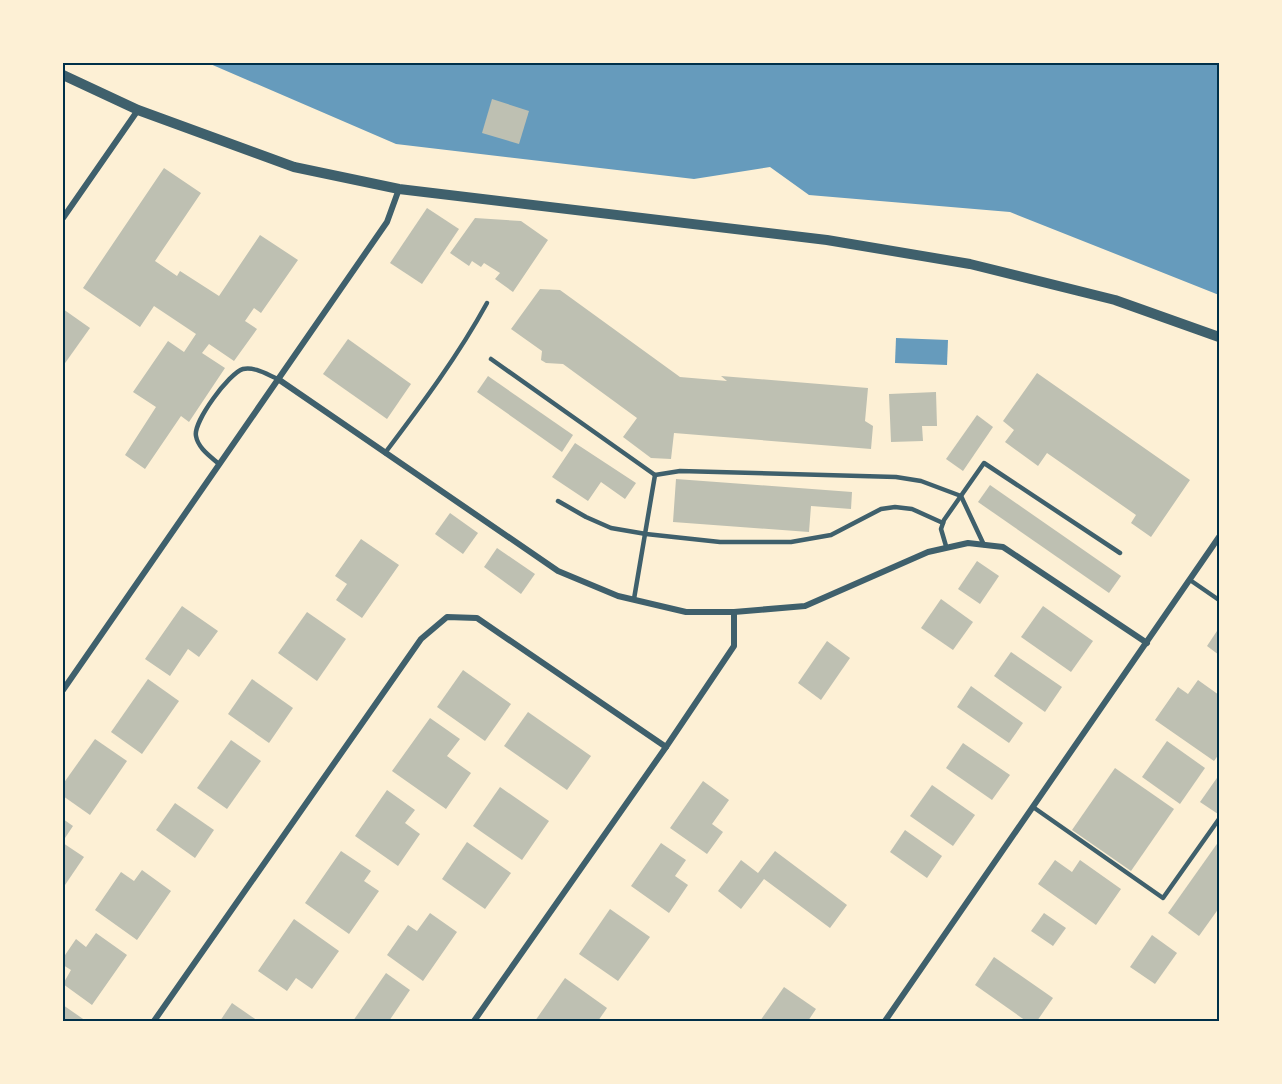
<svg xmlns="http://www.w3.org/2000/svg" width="1282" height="1084" viewBox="0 0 1282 1084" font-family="'Public Sans',sans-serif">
	<rect width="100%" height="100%" fill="#fdf0d5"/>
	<g fill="#669bbc">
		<polygon points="208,63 1219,63 1219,295 1010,212 809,195 770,167 694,179 396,144"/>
		<polygon points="896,338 948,340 947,365 895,363"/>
	</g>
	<g fill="#bec0b2">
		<polygon points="492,99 529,111 519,144 482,133"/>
		<polygon points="164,168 201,193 155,261 177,276 180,271 219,296 260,235 298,260 261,313 254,308 245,321 257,329 234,361 209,344 202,353 225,368 189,422 181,416 145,469 125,455 156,407 133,392 168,341 184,352 196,334 154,306 140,327 83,288"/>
		<polygon points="427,208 459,229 422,284 390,263"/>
		<polygon points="475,218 521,221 548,240 513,292 495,279 500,273 484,263 481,267 472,261 469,266 450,253"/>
		<polygon points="540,289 560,290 680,377 727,381 721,376 868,388 865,421 873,426 871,449 674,433 671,459 651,458 623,437 637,418 563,364 546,363 541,360 542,351 511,329"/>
		<polygon points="63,309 90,328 63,366"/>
		<polygon points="348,339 411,384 387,419 323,374"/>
		<polygon points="1037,373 1190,480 1151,537 1131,523 1136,515 1047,453 1038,466 1005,442 1014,430 1003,421"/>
		<polygon points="488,376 573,435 562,452 477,392"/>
		<polygon points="936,392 937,426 922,426 923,441 891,442 889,394"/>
		<polygon points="977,415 993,427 963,471 946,459"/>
		<polygon points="575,443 636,483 625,499 601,482 588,501 552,477"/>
		<polygon points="676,479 852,492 851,509 811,506 809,532 673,522"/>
		<polygon points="990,485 1121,576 1109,593 978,502"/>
		<polygon points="450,513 478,533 463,554 435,534"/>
		<polygon points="361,539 399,565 362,618 336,600 347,584 335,576"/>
		<polygon points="497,548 535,574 521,594 484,567"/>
		<polygon points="977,561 999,576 980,604 958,589"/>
		<polygon points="941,599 973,622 953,650 921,628"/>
		<polygon points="182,606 218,631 199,657 188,649 170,676 145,659"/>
		<polygon points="1043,606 1093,641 1071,672 1021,637"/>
		<polygon points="307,612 346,639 317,681 278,653"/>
		<polygon points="1219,628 1219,655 1207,646"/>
		<polygon points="827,641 850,658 821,700 798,683"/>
		<polygon points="1011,652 1062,687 1045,712 994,676"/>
		<polygon points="463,670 511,704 485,741 437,707"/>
		<polygon points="148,679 179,701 142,754 111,732"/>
		<polygon points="252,679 293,708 269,743 228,714"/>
		<polygon points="1198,680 1219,695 1219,754 1214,761 1155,720 1178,687 1188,694"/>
		<polygon points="971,686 1023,723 1009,743 957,707"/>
		<polygon points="528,712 591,756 567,790 504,746"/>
		<polygon points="430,718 460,739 447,756 471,773 446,809 392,771"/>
		<polygon points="95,739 127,761 90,815 63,796 63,784"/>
		<polygon points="231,740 261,761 227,809 197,788"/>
		<polygon points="1167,741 1205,768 1180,804 1142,777"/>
		<polygon points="963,743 1010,775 992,800 946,768"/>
		<polygon points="1115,768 1174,809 1131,871 1072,830"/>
		<polygon points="1219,775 1219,812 1218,814 1200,802"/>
		<polygon points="703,781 729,800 712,824 723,832 707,854 670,828"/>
		<polygon points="932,785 975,815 953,846 910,816"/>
		<polygon points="500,787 549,821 522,860 473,826"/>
		<polygon points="387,790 415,810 405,823 420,834 398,866 355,836"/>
		<polygon points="175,803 214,830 195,858 156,830"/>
		<polygon points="63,819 73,826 63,841"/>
		<polygon points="905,830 942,856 927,878 890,852"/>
		<polygon points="1219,841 1219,908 1199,936 1168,913"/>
		<polygon points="467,842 511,873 485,909 442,879"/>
		<polygon points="63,843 84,857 65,885 63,883"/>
		<polygon points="661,843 686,860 675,876 688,885 669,913 631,886"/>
		<polygon points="341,851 371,871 364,881 379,891 349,934 305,903"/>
		<polygon points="775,851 847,905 830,928 764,879 741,909 718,891 741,860 758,873"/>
		<polygon points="1055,860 1072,872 1080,860 1121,889 1096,925 1038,884"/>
		<polygon points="142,870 171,891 137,940 95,910 121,872 134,881"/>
		<polygon points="610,909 650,937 618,981 579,954"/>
		<polygon points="430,913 457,932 423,981 387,955 408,925 417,931"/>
		<polygon points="1044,913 1066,928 1053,946 1031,931"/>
		<polygon points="294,919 339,951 312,989 296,978 287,991 258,971"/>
		<polygon points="96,933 127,955 92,1005 63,984 71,970 63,965 63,958 76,939 86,947"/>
		<polygon points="1152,935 1177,953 1155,984 1130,967"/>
		<polygon points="994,957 1053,998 1037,1021 1026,1021 975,985"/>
		<polygon points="386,973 410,990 389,1021 353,1021"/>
		<polygon points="565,978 607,1008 598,1021 535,1021"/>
		<polygon points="784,987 816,1009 808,1021 760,1021"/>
		<polygon points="232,1003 258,1021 220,1021"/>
		<polygon points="63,1005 86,1021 63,1021"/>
	</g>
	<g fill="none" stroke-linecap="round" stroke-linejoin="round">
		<g stroke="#3f606c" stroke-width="4.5">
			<polyline points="491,359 655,475 680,471 896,477 921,481 961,496 984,545"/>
			<path d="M385,453C422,404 458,356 487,303"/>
			<path d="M219,464C210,456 198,448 196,436C193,422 229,373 243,369C254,366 268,375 278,379"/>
			<polyline points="558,501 586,517 611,528 646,534 720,542 791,542 831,535 881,509 895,507 912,509 943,523"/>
			<polyline points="946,546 941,529 944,520 984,463 1120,553"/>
			<polyline points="1190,580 1219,600"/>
			<polyline points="634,599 655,475"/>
			<polyline points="1033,807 1163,898 1219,819"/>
		</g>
		<g stroke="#3f606c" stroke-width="6">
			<polyline points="63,218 138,110"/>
			<polyline points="278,379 558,571 618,596 686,612 734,612 805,606 928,552 968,543 1003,547 1147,643"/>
			<polyline points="63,690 387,222 399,189"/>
			<polyline points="154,1021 421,639 447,617 477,618 666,747"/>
			<polyline points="474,1021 666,747 734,646 734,612"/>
			<polyline points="885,1021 1219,537"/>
		</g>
		<polyline stroke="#3f606c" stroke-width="10" points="63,75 138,110 294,167 399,189 827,240 970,264 1115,300 1219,337"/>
	</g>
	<rect width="1282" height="1084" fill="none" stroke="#fdf0d5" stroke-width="129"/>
	<rect x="64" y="64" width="1154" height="956" fill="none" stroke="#003049" stroke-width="2"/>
</svg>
